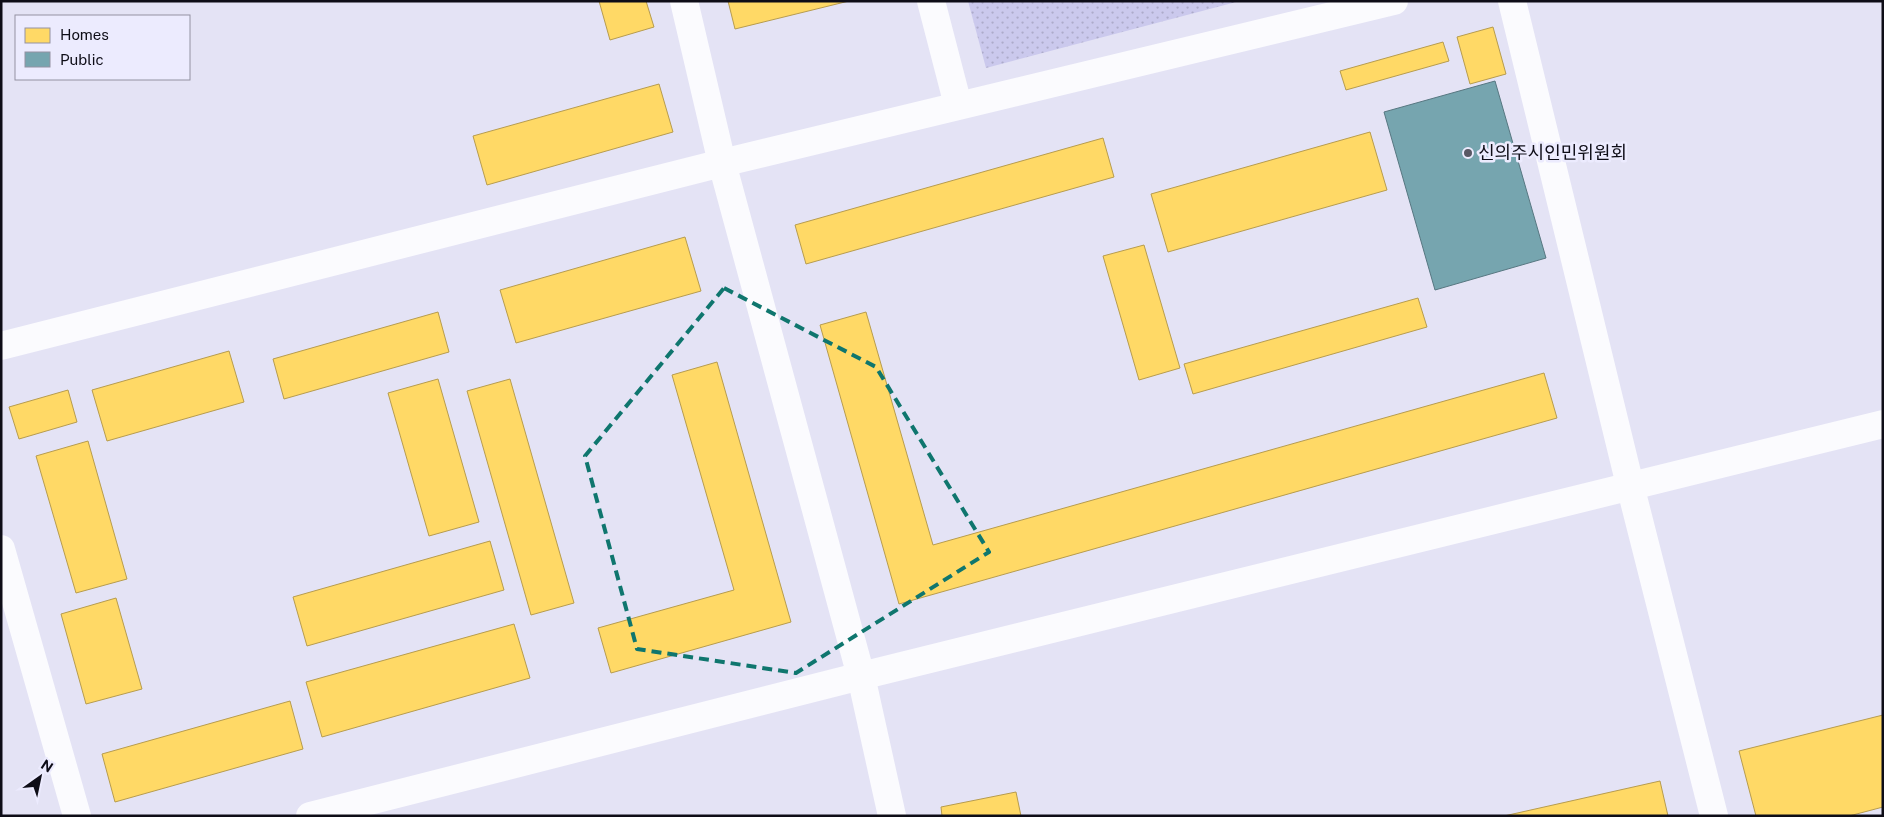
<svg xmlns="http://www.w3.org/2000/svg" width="1884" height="817" viewBox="0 0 1884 817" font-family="'Public Sans','Noto Sans KR',sans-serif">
	<defs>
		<pattern id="park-dots" width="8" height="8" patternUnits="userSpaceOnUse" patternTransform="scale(1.25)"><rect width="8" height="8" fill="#cbc9ed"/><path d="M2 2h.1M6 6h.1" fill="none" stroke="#adabca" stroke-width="1.8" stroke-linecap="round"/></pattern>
	</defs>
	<rect width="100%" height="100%" fill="#e4e3f5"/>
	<polygon fill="url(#park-dots)" points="968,1 1240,1 986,68"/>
	<g fill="#ffd966" stroke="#b79c4e">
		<polygon points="599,1 646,1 654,27 610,40"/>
		<polygon points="728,1 849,1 735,29"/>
		<polygon points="1493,27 1506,74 1470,84 1457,37"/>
		<polygon points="1443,42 1449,61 1346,90 1340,71"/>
		<polygon points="659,84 673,132 487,185 473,136"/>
		<polygon points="1370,132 1387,190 1168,252 1151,194"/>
		<polygon points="1103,138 1114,177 806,264 795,225"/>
		<polygon points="685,237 701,291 516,343 500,290"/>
		<polygon points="1144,245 1180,368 1139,380 1103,256"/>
		<polygon points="1418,298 1427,327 1193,394 1184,364"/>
		<polygon points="438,312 449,352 284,399 273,359"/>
		<polygon points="866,312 933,545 1544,373 1557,418 899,604 820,325"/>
		<polygon points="229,351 244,402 107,441 92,390"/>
		<polygon points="717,362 791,622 611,673 598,628 734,590 672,375"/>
		<polygon points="438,379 479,522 429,536 388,393"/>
		<polygon points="510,379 574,603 531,615 467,391"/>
		<polygon points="68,390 77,422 19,439 9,407"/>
		<polygon points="88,441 127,579 76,593 36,456"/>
		<polygon points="490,541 504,590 307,646 293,597"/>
		<polygon points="116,598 142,689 86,704 61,614"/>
		<polygon points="514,624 530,678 322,737 306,682"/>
		<polygon points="290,701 303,749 115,802 102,754"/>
		<polygon points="1883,715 1883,807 1849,816 1756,816 1739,751"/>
		<polygon points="1660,781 1668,816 1504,816"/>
		<polygon points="1016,792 1021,816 942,816 941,807"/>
	</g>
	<polygon fill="#76a5af" stroke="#577781" points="1495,81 1546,258 1435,290 1384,112"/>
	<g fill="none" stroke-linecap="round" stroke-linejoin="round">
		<g stroke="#fbfbfe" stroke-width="28">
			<polyline points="684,1 722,163 861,676 892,816"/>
			<polyline points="931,1 958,105"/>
			<polyline points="1512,1 1630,485 1714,816"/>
			<polyline points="1,346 722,163 1394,1"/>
			<polyline points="1,549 77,816"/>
		</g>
		<polyline stroke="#fbfbfe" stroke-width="28" points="310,816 861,676 1883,424"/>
	</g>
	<path fill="none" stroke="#0f766e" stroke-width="4" stroke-dasharray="10 6" stroke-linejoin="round" d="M724,288L876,367L989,552L796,673L637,649L585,456Z"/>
	<circle fill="#595865" stroke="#ecebfe" stroke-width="2" cx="1468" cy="153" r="5"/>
	<g text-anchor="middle" stroke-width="5" stroke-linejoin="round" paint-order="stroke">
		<g font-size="18" fill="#0e0d17" stroke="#ecebfe" text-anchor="start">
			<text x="1478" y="159">신의주시인민위원회</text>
		</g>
	</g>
	<rect width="1884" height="817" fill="none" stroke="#0e0d17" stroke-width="5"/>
	<rect x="15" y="15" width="175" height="65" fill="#ecebfe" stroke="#9392a2"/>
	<rect x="25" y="28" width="25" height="15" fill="#ffd966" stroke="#9392a2"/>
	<text x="60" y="40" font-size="15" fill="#0e0d17">Homes</text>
	<rect x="25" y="52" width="25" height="15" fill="#76a5af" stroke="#9392a2"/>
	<text x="60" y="65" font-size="15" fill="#0e0d17">Public</text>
	<g transform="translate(40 777) rotate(33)" stroke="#ecebfe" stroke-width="4" paint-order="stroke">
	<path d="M0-4L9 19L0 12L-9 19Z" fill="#0e0d17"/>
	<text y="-8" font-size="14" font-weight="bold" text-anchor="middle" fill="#0e0d17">N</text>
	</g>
</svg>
